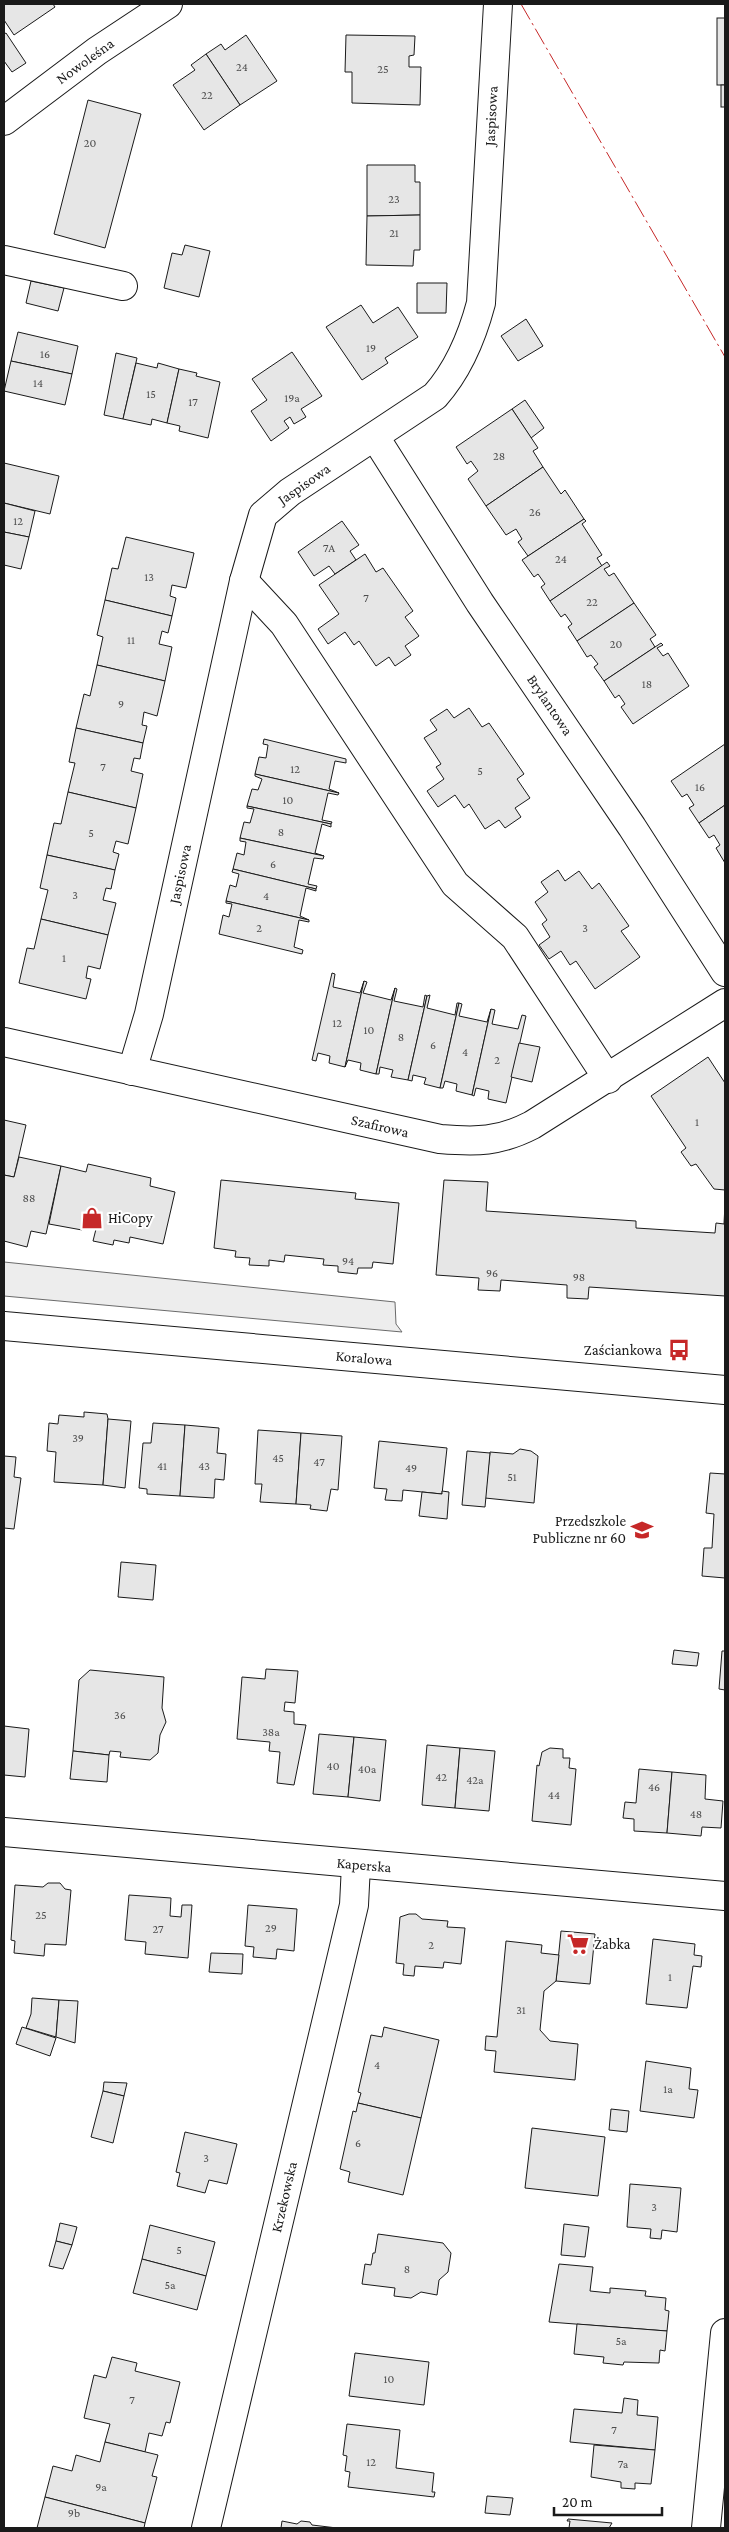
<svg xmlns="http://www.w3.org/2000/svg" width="729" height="2532" viewBox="0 0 729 2532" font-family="'Crimson Pro',serif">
	<rect width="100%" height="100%" fill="#fff"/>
	<polygon fill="#ededed" stroke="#6a6a6a" points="4,1262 395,1302 396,1324 402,1332 4,1296"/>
	<g fill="#e6e6e6" stroke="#1a1a1a">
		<polygon points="4,4 53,4 55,7 14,35 4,20"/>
		<rect x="717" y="18" width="8" height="67"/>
		<polygon points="6,33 26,63 12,72 4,61 4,34"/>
		<polygon points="246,35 277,81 240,105 206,54 221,44 225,50"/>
		<polygon points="346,35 415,36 414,55 409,56 409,67 421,67 420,105 352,103 352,72 345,72"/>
		<polygon points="206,54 240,105 204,130 173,85 195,70 191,65"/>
		<rect x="721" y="85" width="4" height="22"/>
		<polygon points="88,100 141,114 105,248 54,234"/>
		<polygon points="367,165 415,165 415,182 420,182 420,215 367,216"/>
		<polygon points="420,215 420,250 414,250 413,266 366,265 367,216"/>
		<polygon points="185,245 210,251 199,297 164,288 172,253 182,255"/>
		<polygon points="31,281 64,288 58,311 26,303"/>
		<polygon points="417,283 447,283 446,313 417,313"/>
		<polygon points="361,305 373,323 398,307 418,337 385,358 388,363 362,380 326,327"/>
		<polygon points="526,319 543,346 518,361 501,336"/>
		<polygon points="18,332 78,346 72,374 11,361"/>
		<polygon points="292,352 322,396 301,409 306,417 294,424 290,417 284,421 289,428 271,441 251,411 267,400 252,379"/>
		<polygon points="116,353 137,358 123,419 104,415"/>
		<polygon points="11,361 72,374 65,405 4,391"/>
		<polygon points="136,363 157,368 158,363 179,369 167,423 152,419 151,425 123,419"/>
		<polygon points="179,369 197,373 196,376 220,382 208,438 179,431 180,426 167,423"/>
		<polygon points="525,400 544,428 531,438 512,409"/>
		<polygon points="512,409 538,448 533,451 543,467 486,506 468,479 478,471 471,461 467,464 456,447"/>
		<polygon points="4,463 59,476 50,514 4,503"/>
		<polygon points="543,467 561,494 565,490 584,519 528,556 518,542 522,539 516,529 506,535 486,506"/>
		<polygon points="4,503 35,511 29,537 4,532"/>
		<polygon points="584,519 586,521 582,524 602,555 597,558 602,566 550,601 541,587 545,584 538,574 534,577 522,560"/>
		<polygon points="342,521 359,545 350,551 356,560 335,574 329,566 314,576 298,552"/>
		<polygon points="4,532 29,537 21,569 4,565"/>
		<polygon points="126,537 194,553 186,588 172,585 170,596 176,598 172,616 105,600 112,568 118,569"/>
		<polygon points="365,554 376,572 383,568 413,611 405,617 419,636 405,646 411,655 395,666 389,657 376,666 359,641 354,645 345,632 328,644 318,629 339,614 319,585"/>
		<polygon points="607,562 610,566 604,569 609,576 614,573 634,603 577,641 568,627 572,624 565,614 561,617 550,601"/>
		<polygon points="105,600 172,616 168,633 162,631 159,644 172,647 165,681 97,665 103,637 97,635"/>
		<polygon points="634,603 656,635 650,639 655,647 604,681 594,667 598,664 591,655 587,657 577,641"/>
		<polygon points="661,643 663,645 657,648 663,656 668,653 689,686 633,724 621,707 625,704 619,695 615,698 604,681"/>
		<polygon points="97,665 165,681 157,716 144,712 142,725 147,726 143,743 76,728 84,694 90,696"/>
		<polygon points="469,708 482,727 489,723 524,774 517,779 530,798 515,808 521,817 505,828 499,820 485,829 469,804 464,808 455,795 438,807 427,791 444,779 436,767 441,764 424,738 437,730 430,720 447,709 454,718"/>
		<polygon points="76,728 143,743 140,759 134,758 131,771 143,774 136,808 68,792 75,763 69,762"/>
		<polygon points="264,739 346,759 346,763 335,761 329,789 339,793 255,774 259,757 266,758 268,745 263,744"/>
		<polygon points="725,744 725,805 699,823 689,808 694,805 687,794 682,797 671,781"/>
		<polygon points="255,774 339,793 338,795 328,793 322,820 332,822 331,824 247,806 252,789 258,790 262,779 255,776"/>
		<polygon points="68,792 136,808 128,844 116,841 113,852 119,854 115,870 47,855 54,823 61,824"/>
		<polygon points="725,805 725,863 716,848 720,845 714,835 709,838 699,823"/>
		<polygon points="247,806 331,824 331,827 322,824 315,853 324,856 240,838 244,822 250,823 254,809 247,808"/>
		<polygon points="240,838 324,856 323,859 314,858 308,884 317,886 316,889 233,869 237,853 244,855 246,842 240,841"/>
		<polygon points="47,855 115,870 111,889 106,888 103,900 116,903 108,935 41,919 48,890 40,888"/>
		<polygon points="233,869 316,889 316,891 306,888 300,916 309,920 226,901 230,885 236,887 239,874 232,872"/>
		<polygon points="558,870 565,881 579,871 592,889 599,883 629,926 621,931 640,957 595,989 576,961 570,965 561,951 549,959 539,945 550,937 542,924 547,920 535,902 548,892 541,882"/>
		<polygon points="226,901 309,920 309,922 299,920 294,947 303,950 302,954 219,934 223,915 229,917 232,904 226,903"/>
		<polygon points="41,919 108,935 100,969 88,966 86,978 91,979 86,999 19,983 27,948 34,949"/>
		<polygon points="332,973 335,974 333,987 360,993 364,981 345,1067 329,1063 330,1056 318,1053 316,1061 312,1060"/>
		<polygon points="364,981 367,982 363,993 391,1000 395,988 376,1074 360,1070 361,1063 348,1060 345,1067"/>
		<polygon points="395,988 397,989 394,1001 423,1007 425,995 427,996 408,1080 391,1077 393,1070 380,1067 379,1074 376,1074"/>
		<polygon points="430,995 427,1008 455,1015 457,1003 459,1003 440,1088 424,1084 426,1078 413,1075 412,1081 408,1080 427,996"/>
		<polygon points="459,1003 462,1004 459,1016 487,1022 491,1009 472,1095 456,1091 457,1084 445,1081 443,1088 440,1088"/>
		<polygon points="491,1009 495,1010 492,1024 518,1029 522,1015 526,1016 506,1103 488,1099 489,1091 476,1088 474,1096 472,1095"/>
		<polygon points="519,1043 540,1047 532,1082 511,1077"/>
		<polygon points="708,1057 725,1083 725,1190 714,1189 696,1164 691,1166 681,1152 686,1148 651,1096"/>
		<polygon points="4,1120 26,1125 14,1177 4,1175"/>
		<polygon points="19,1157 61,1166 46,1234 31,1231 27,1247 4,1241 4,1175 14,1177"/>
		<polygon points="88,1164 151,1178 150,1186 175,1192 163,1244 130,1237 129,1243 114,1240 113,1245 93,1241 96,1229 83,1226 82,1230 49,1224 61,1166 86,1172"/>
		<polygon points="221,1180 356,1193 355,1199 399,1203 393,1264 373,1262 372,1268 358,1268 357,1274 338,1272 338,1266 323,1265 324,1259 285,1255 284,1262 269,1260 269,1266 249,1265 250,1258 235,1257 236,1251 214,1248"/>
		<polygon points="444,1180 488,1182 486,1211 636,1221 636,1228 715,1233 716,1223 724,1224 725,1204 725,1296 589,1287 588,1299 567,1298 567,1285 501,1280 500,1291 478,1290 479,1278 436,1275"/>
		<polygon points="84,1412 107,1414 108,1419 103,1485 54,1482 56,1452 47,1451 49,1423 58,1424 59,1415 84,1417"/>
		<polygon points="108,1419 131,1421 125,1488 103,1485"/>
		<polygon points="153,1423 185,1425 180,1496 147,1494 147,1489 139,1488 143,1443 151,1443"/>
		<polygon points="185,1425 219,1428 217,1453 226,1454 224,1480 215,1479 214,1498 180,1496"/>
		<polygon points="258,1430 301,1433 296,1504 260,1502 262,1484 255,1484"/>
		<polygon points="301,1433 342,1436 338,1490 331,1489 327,1511 310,1509 311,1505 296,1504"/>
		<polygon points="379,1441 447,1448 442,1494 403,1490 402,1501 385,1500 387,1489 374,1488"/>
		<polygon points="520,1449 531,1451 538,1456 534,1503 485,1498 490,1452 513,1454"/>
		<polygon points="467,1451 490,1453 485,1507 462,1505"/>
		<polygon points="4,1456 16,1457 14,1477 21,1478 14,1529 4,1528"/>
		<polygon points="710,1473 725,1474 725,1578 702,1576 704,1548 712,1548 714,1514 706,1513"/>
		<polygon points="442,1491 449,1492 447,1519 419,1516 422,1492 442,1494"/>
		<polygon points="121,1562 156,1565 153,1600 118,1597"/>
		<polygon points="674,1650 699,1653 697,1666 672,1664"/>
		<polygon points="722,1651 725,1651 725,1690 719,1689"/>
		<polygon points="266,1669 298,1671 295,1703 285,1702 284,1711 294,1712 294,1724 306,1725 294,1785 277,1783 280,1752 269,1751 270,1742 237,1739 242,1677 265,1679"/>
		<polygon points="90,1670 164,1677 162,1708 166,1722 160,1735 158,1753 150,1760 120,1757 121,1752 110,1751 109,1755 73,1751 79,1680"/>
		<polygon points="4,1726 29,1729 25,1777 4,1775"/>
		<polygon points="319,1734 354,1737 348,1797 313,1794"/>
		<polygon points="354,1737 386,1740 380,1801 348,1797"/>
		<polygon points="427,1745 460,1748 455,1808 422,1805"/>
		<polygon points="460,1748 495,1751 489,1811 455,1808"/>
		<polygon points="550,1748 563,1749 563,1758 570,1758 569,1768 576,1769 571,1825 532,1821 537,1765 539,1766 542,1752"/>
		<polygon points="73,1751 109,1755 107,1782 70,1779"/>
		<polygon points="639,1769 672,1772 667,1833 634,1831 634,1819 623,1818 625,1802 636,1803"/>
		<polygon points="672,1772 706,1775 705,1799 723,1801 721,1828 702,1827 701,1836 667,1833"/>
		<polygon points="48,1883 60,1883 65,1889 71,1890 66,1945 45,1944 44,1956 14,1953 15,1941 11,1940 15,1885 43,1887"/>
		<polygon points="129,1895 171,1898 170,1916 181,1917 182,1905 192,1905 188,1958 145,1954 146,1942 125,1940"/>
		<polygon points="248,1905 297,1909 294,1951 277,1949 276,1959 253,1957 254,1947 245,1946"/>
		<polygon points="409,1914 416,1914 422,1919 448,1921 447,1927 465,1928 461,1964 444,1962 443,1968 415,1966 414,1976 403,1975 404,1964 396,1963 400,1917"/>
		<polygon points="561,1931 595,1934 590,1984 556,1981"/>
		<polygon points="653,1939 695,1944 694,1955 702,1956 701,1967 693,1966 687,2008 646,2004"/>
		<polygon points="506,1941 542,1945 541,1953 559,1955 556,1981 544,1991 540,2030 550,2041 578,2044 575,2080 494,2072 496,2051 485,2050 486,2036 497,2037"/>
		<polygon points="211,1953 243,1954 242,1974 209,1972"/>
		<polygon points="32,1998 59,2000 56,2037 26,2028 31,2014"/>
		<polygon points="59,2000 78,2001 75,2043 56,2037"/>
		<polygon points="22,2027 56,2038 50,2056 16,2044"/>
		<polygon points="384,2027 439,2040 421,2118 358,2103 361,2093 358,2092 371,2035 382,2037"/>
		<polygon points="646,2061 691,2068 689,2089 698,2090 694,2118 640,2111"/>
		<polygon points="104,2082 127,2083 124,2096 103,2091"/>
		<polygon points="103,2091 124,2096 113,2143 91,2137"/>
		<polygon points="358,2103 421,2118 403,2195 348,2182 350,2172 340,2169 353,2111 356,2112"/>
		<polygon points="611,2109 629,2111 627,2132 609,2130"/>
		<polygon points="532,2128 605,2137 598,2196 525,2188"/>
		<polygon points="185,2132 237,2144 227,2184 209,2180 205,2193 177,2186 180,2173 176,2172"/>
		<polygon points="630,2184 681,2188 677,2232 662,2230 661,2239 650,2238 651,2229 627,2227"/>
		<polygon points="60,2223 77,2227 72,2245 56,2241"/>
		<polygon points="564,2224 589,2227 585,2257 561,2255"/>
		<polygon points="150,2225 215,2242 206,2276 142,2259"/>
		<polygon points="378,2234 443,2243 451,2253 448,2272 439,2280 437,2295 421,2292 411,2298 394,2296 395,2288 362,2284 365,2264 371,2265 373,2253 375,2253"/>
		<polygon points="56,2241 72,2245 63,2269 49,2266"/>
		<polygon points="142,2259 206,2276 197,2310 133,2293"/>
		<polygon points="559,2264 593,2267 590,2291 610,2293 610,2288 646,2291 645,2296 666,2298 665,2310 669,2311 667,2331 549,2322"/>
		<polygon points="577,2324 667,2331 665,2351 660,2350 659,2363 624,2362 623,2365 603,2363 604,2357 574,2354"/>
		<polygon points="355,2353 429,2362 424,2405 349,2396"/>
		<polygon points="112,2357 137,2363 135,2371 180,2382 170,2423 166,2422 162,2436 149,2433 145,2452 105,2442 110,2424 84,2418 94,2375 106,2378"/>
		<polygon points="624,2398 638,2400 637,2415 658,2417 655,2450 570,2442 574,2409 622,2413"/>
		<polygon points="347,2424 400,2430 396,2468 434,2473 432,2492 435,2492 434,2497 348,2487 350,2472 345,2471 347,2456 343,2455"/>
		<polygon points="105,2442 158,2455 152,2476 157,2477 145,2523 45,2497 53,2466 72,2471 76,2455 100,2462"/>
		<polygon points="594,2445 655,2450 651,2484 635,2483 635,2489 621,2488 621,2482 591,2477"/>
		<polygon points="487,2496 513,2498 510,2515 485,2513"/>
		<polygon points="45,2497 145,2523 144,2528 37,2528"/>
		<polygon points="568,2519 612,2523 609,2528 569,2528 570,2521 567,2521"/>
		<polygon points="282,2521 297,2524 301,2521 310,2522 312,2525 337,2528 281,2528"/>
	</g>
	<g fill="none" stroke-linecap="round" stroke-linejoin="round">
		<g stroke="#1a1a1a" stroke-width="30">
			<g id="minor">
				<polyline points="4,121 97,51 168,4"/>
				<polyline points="4,260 123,286"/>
				<polyline points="375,437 480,603 632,827 725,972"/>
				<polyline points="244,581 284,624 455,884 515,937 608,1079"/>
				<path d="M4,1042L440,1139C477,1142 499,1142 532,1125L725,1003"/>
				<path d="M132,1071L149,1014L244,581L263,515L290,492L435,396C459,369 472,337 481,303L498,4"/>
				<polyline points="4,1326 725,1390"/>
				<polyline points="4,1832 725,1896"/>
				<polyline points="206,2528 354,1905 356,1865"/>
				<polyline points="706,2528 725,2333"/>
			</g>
		</g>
		<use href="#minor" stroke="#fff" stroke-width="28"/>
		<polyline stroke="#c62828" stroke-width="1" stroke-dasharray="18 4 2.5 4" stroke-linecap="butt" points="521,4 725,357"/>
	</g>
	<defs>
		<g id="shop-bare" transform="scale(1.725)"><path d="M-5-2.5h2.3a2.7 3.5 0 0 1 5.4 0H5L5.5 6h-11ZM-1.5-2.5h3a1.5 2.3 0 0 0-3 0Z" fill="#c62828" stroke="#fff" stroke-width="2.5" paint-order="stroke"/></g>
		<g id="bus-bare" transform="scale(1.725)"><path d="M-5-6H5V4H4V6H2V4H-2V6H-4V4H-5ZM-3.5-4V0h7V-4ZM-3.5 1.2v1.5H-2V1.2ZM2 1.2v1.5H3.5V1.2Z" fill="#c62828" stroke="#fff" stroke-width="2.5" paint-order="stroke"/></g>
		<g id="school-bare" transform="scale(1.725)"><path d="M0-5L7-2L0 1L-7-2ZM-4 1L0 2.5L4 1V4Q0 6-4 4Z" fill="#c62828" stroke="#fff" stroke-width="2.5" paint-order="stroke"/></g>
		<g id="supermarket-bare" transform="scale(1.725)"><path d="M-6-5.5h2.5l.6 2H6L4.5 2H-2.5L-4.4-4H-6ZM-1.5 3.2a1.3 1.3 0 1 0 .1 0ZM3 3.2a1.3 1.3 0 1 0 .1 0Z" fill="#c62828" stroke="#fff" stroke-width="2.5" paint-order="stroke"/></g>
	</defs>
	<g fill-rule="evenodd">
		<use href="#shop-bare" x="92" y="1218"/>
		<use href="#bus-bare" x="679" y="1350"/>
		<use href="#school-bare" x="642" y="1530"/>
		<use href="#supermarket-bare" x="578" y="1944"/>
	</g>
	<g text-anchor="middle" stroke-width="4" stroke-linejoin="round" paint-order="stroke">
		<g font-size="12" fill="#4d4d4d">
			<text x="242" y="71">24</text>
			<text x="383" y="73">25</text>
			<text x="207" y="99">22</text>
			<text x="90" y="147">20</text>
			<text x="394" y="203">23</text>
			<text x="394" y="237">21</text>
			<text x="371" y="352">19</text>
			<text x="45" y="358">16</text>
			<text x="38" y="387">14</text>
			<text x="151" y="398">15</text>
			<text x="292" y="402">19a</text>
			<text x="193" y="406">17</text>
			<text x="499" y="460">28</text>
			<text x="535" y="516">26</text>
			<text x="18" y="525">12</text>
			<text x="329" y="552">7A</text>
			<text x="561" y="563">24</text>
			<text x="149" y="581">13</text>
			<text x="366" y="602">7</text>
			<text x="592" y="606">22</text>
			<text x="131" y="644">11</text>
			<text x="616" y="648">20</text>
			<text x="647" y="688">18</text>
			<text x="121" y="708">9</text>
			<text x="103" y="771">7</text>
			<text x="295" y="773">12</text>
			<text x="480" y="775">5</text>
			<text x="700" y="791">16</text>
			<text x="288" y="804">10</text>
			<text x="281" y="836">8</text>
			<text x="91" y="837">5</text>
			<text x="273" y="868">6</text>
			<text x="75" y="899">3</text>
			<text x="266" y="900">4</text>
			<text x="259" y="932">2</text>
			<text x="585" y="932">3</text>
			<text x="64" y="962">1</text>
			<text x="337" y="1027">12</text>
			<text x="369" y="1034">10</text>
			<text x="401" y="1041">8</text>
			<text x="433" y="1049">6</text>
			<text x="465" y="1056">4</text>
			<text x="497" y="1064">2</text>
			<text x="697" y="1126">1</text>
			<text x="29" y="1202">88</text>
			<text x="348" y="1265">94</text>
			<text x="492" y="1277">96</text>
			<text x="579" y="1281">98</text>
			<text x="78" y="1442">39</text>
			<text x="278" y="1462">45</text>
			<text x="319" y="1466">47</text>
			<text x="162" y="1470">41</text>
			<text x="204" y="1470">43</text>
			<text x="411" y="1472">49</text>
			<text x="512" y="1481">51</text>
			<text x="120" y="1719">36</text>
			<text x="271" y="1736">38a</text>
			<text x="333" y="1770">40</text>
			<text x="367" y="1773">40a</text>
			<text x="441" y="1781">42</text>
			<text x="475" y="1784">42a</text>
			<text x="654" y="1791">46</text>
			<text x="554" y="1799">44</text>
			<text x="696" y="1818">48</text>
			<text x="41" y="1919">25</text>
			<text x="271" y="1932">29</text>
			<text x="158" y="1933">27</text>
			<text x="431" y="1949">2</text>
			<text x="670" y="1981">1</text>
			<text x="521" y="2014">31</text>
			<text x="377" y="2069">4</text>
			<text x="668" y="2093">1a</text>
			<text x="358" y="2147">6</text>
			<text x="206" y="2162">3</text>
			<text x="654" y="2211">3</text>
			<text x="179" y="2254">5</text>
			<text x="407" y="2273">8</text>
			<text x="170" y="2289">5a</text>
			<text x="621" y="2345">5a</text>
			<text x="389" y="2383">10</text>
			<text x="132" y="2404">7</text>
			<text x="614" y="2434">7</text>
			<text x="371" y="2466">12</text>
			<text x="623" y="2468">7a</text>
			<text x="101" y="2491">9a</text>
			<text x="74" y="2517">9b</text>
		</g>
		<g font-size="15" fill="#1a1a1a" stroke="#fff">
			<text transform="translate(85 61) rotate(-36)" y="5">Nowoleśna</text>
			<text transform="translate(491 116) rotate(-87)" y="5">Jaspisowa</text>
			<text transform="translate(304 484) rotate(-35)" y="5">Jaspisowa</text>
			<text transform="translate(550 705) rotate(56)" y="5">Brylantowa</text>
			<text transform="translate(180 874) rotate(-78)" y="5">Jaspisowa</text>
			<text transform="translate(380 1126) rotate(13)" y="5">Szafirowa</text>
			<text transform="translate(364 1358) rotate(5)" y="5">Koralowa</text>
			<text transform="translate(364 1865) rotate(5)" y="5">Kaperska</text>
			<text transform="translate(284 2197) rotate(-77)" y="5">Krzekowska</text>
		</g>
		<g font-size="15" fill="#1a1a1a" stroke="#fff" text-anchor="start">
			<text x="108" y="1223">HiCopy</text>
			<text x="662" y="1355" text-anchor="end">Zaściankowa</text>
			<text x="626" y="1526" text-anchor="end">Przedszkole<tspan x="626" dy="17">Publiczne nr 60</tspan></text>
			<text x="594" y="1949">Żabka</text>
		</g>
	</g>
	<rect width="729" height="2532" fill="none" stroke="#1a1a1a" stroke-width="10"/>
	<path d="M554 2507v8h108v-8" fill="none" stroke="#1a1a1a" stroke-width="2.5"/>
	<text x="562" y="2507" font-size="15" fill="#1a1a1a" stroke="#ffffff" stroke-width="4" paint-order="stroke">20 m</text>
</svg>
